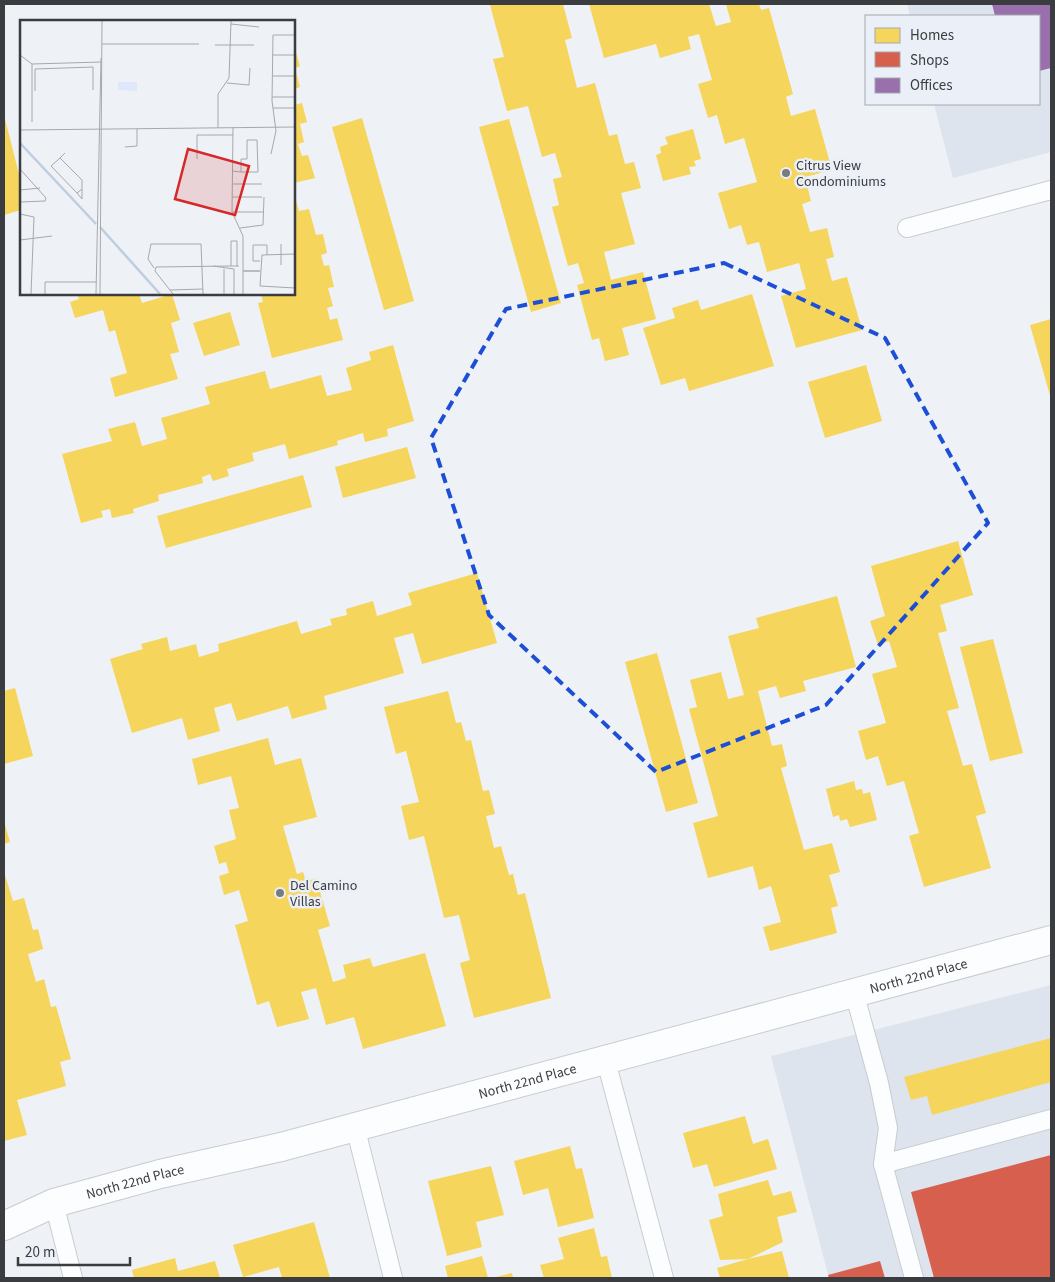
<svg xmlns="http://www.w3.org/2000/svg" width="1055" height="1282" viewBox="0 0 1055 1282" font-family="'Source Sans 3',sans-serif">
	<rect width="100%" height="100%" fill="#eef1f5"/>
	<g fill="#dee4ee">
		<polygon points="907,4 1051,4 1051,152 953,178 934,104 1039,104 1039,16 910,16"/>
		<polygon points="1051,985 1051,1278 829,1278 771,1056"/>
	</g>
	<g fill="#f6d55c">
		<polygon points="493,4 563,4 572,38 565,40 577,88 595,83 609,136 617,134 625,164 634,162 641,188 621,193 635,244 604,252 611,280 643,272 656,319 622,328 629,355 605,361 599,338 592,340 577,285 584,283 578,263 568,266 552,207 559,205 553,179 562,177 555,153 542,157 528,106 507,111 493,59 504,57 490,5"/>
		<polygon points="589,4 709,4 716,26 731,22 726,4 759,4 761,10 769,8 793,94 786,97 791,116 815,109 832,170 805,177 811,201 802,204 810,232 827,228 834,257 826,259 832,281 847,277 862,330 796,348 781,296 806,289 799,263 767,272 759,242 747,245 741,225 729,229 718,193 757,182 744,138 725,144 717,115 708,118 698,84 712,80 699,34 688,37 691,49 660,58 656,44 604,58"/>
		<polygon points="294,46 300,66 295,68 300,87 294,89"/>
		<polygon points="302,103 307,122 300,124 304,142 298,144 302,156 308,155 315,178 294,183 294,105"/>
		<polygon points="4,115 21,182 21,210 4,215"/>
		<polygon points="362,118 414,301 384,310 332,127"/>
		<polygon points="509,119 561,303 531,312 479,127"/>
		<polygon points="693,129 701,159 694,161 696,166 689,167 691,174 663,181 656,155 661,153 660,147 668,144 665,137"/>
		<polygon points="294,193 299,211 309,209 316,235 323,234 327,253 321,255 324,266 329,265 334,287 328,288 333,306 327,308 330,320 337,318 343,340 272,358 258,303 263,302 261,294 294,294"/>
		<polygon points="77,294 139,294 142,303 172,294 180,320 171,323 179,352 170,354 178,379 115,397 110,378 127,373 115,330 109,332 103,310 75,318 70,302 79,299"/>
		<polygon points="752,294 774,366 689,391 685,378 661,385 643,328 675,318 672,308 698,300 701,310"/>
		<polygon points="230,312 240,345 204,356 193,323"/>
		<polygon points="1051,319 1051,399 1030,325"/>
		<polygon points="393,345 414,421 387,429 388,436 365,442 363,433 337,441 338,445 289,459 285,444 252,453 254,461 227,469 229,476 213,481 210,474 202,477 203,483 158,495 159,501 133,509 134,513 112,518 110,509 101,511 103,517 81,523 62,454 112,441 108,429 135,422 142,446 167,439 161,418 210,404 205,387 265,371 270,389 321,375 327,396 352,390 346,368 371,360 369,352"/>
		<polygon points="866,365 882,421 825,438 808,382"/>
		<polygon points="407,447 416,478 343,498 335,467"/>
		<polygon points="303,475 312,507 166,548 157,516"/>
		<polygon points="958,541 973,595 940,605 947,631 938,633 959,708 947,711 963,766 972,764 986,813 976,816 991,868 924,887 909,836 919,833 904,781 887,786 878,756 866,760 858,731 886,723 872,674 897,667 889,641 878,645 870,621 885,616 871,566"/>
		<polygon points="477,573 497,643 422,664 413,633 394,638 404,673 324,696 327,709 292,719 288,706 237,721 231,703 214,708 220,731 188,740 182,718 132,733 110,659 143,649 141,644 167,637 170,651 196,644 199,657 219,651 218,644 297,621 301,634 332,625 330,619 347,615 346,609 373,601 377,616 412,605 408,593"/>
		<polygon points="837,596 856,667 803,681 806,691 780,698 776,686 758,691 772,746 782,744 787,766 781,768 804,850 832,843 840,872 829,875 838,906 831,908 837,933 770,951 763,927 781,922 771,886 759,890 753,866 708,878 693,823 718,816 689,709 697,707 690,680 721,672 728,699 744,695 728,636 759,628 756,618"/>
		<polygon points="993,639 1023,753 990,761 960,647"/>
		<polygon points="657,653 698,803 666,812 625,662"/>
		<polygon points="15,688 33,756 4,764 4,691"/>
		<polygon points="448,691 456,723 461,722 466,741 471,740 483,791 489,790 495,814 486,816 494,848 501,846 509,875 513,874 518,895 525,893 551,998 474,1018 460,963 470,960 459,915 444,918 424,836 409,840 401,806 419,802 406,751 396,754 384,707"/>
		<polygon points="268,738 275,765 301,758 317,817 283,826 297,874 303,872 306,882 316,878 330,926 318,930 333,982 346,978 343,965 370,958 373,967 425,953 446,1026 363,1049 354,1017 326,1025 316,988 301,992 309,1019 277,1027 269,1001 257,1005 235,925 248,921 239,890 224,895 219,876 229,873 226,862 219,864 214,846 236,839 229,810 239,808 231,776 198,785 192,759"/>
		<polygon points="854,781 856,790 862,789 863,794 870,792 877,820 850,827 847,819 840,821 839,815 833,817 826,789"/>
		<polygon points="4,821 10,842 4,844"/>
		<polygon points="4,872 13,901 24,898 33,930 38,929 43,949 28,954 36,982 44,979 51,1007 56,1006 71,1059 60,1062 66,1086 17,1100 27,1135 4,1141"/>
		<polygon points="1051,1038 1051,1082 932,1115 927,1096 911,1100 904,1077"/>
		<polygon points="745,1116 753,1144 768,1139 777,1169 714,1187 707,1164 693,1168 683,1133"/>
		<polygon points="570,1146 576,1169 582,1168 594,1218 558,1227 548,1188 523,1195 514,1161"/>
		<polygon points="491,1166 504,1215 476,1222 482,1247 447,1256 428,1181"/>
		<polygon points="768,1180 773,1196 791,1191 797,1212 777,1217 783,1242 748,1259 782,1251 789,1278 720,1278 717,1268 748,1259 720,1260 709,1220 723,1216 718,1194"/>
		<polygon points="314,1222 330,1278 282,1278 279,1267 243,1277 233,1245"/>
		<polygon points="594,1228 601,1257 607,1256 612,1278 544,1278 540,1265 564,1259 558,1238"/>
		<polygon points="482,1256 488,1278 448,1278 445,1266"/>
		<polygon points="175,1258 178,1271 215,1261 220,1278 134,1278 132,1270"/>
		<polygon points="512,1273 513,1278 492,1278"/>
	</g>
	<g fill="#d6604d">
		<polygon points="1051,1155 1051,1278 934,1278 911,1192"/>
		<polygon points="880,1261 885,1278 829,1278 828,1275"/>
	</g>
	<polygon fill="#9970ab" points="992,4 1051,4 1051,68 1039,71 1039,16 995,16"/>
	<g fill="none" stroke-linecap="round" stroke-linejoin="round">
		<g stroke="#c9cccf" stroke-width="20">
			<g id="lane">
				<polyline points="907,228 1051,190"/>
				<polyline points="854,992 879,1083 888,1128 883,1164 914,1278"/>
				<polyline points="606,1061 664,1278"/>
				<polyline points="355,1126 393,1278"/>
				<polyline points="883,1164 1051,1119"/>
				<polyline points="54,1203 73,1278"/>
			</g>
		</g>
		<g stroke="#c9cccf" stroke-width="30">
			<g id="street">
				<path id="s1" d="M4,1226L54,1203L160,1174L281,1147L1051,940"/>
			</g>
		</g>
		<use href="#lane" stroke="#fcfdfe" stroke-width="18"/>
		<use href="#street" stroke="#fcfdfe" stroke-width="28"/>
	</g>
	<path fill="none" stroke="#1d4ed8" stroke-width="4" stroke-dasharray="10 6" stroke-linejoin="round" d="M724,263L885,338L988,523L826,705L656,772L489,615L431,438L506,309Z"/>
	<g fill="#797b7f" stroke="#ebf0f8" stroke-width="2">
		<circle cx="786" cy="173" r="5"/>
		<circle cx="280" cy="893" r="5"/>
	</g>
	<g text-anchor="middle" stroke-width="5" stroke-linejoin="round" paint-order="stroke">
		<g font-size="14" fill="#3a3c3f" stroke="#ebf0f8" text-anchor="start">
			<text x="796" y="170">Citrus View<tspan x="796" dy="16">Condominiums</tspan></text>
			<text x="290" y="890">Del Camino<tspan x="290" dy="16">Villas</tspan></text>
		</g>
		<g font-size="14" fill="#3a3c3f" stroke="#ebf0f8">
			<text dy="5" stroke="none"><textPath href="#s1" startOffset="949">North 22nd Place</textPath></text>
			<text dy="5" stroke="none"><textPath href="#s1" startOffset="544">North 22nd Place</textPath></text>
			<text dy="5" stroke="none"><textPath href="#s1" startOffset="139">North 22nd Place</textPath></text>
		</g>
	</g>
	<g transform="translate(20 20)">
		<rect width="275" height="275" fill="#eef1f5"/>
		<path d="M98,62H117V71L98,70Z" fill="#dee8fa"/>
		<path fill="none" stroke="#becee1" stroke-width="2.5" d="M0,123L76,204M80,207L140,274"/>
		<path fill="none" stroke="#a6a9ac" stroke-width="1" d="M211,4L239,7M82,24H179M195,25H234M0,35L12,44L82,42M253,35H275M253,56H275M207,63L229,65L230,48M15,71V49L73,47V70M252,77H275M253,88H275M12,102V44M275,107V137M198,108V74L209,58L211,1M213,108L212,192L223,216V274M0,110L275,107M105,127L117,126V109M251,134L256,111L252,81L253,15H275M40,138L62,160V169L57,173L31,146L40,138L45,133M177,139V115H213M0,149L26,178L25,181L0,182M212,151L221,152H238L237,120H227V139H221V152M213,164H242M0,170L20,168M57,173L62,179V169M212,177H242M212,192H243M0,194L14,197L11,274M220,208L243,205L244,177M0,220L32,216M275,234L242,235L240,266L275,268M240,241H233V225H247V235M261,245V224M193,246L214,249V274M217,246V221H211V246H219M134,248L128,239L131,224H181L183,274M204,249V274M223,251H240M224,251H240M150,270L183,269M25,274V262H76M76,274L81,38M80,274L82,1M153,274L135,251L136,247L211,246"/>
		<path fill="#d62828" fill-opacity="0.15" stroke="#d62828" stroke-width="2.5" d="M168,129L229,146L215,195L155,179Z"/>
		<rect width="275" height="275" fill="none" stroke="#3a3c3f" stroke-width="2.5"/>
	</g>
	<rect width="1055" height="1282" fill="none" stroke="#3a3c3f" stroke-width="10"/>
	<rect x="865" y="15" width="175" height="90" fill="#ebf0f8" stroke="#a4a8ae"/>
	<rect x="875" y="28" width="25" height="15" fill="#f6d55c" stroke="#a4a8ae"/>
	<text x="910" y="40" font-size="15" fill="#3a3c3f">Homes</text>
	<rect x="875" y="52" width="25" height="15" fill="#d6604d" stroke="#a4a8ae"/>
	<text x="910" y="65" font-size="15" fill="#3a3c3f">Shops</text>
	<rect x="875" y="78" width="25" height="15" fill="#9970ab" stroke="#a4a8ae"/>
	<text x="910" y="90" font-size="15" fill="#3a3c3f">Offices</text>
	<path d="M18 1257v8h112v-8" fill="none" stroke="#3a3c3f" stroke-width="2.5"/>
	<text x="25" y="1257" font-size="15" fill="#3a3c3f" stroke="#ebf0f8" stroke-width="4" paint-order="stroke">20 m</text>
</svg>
